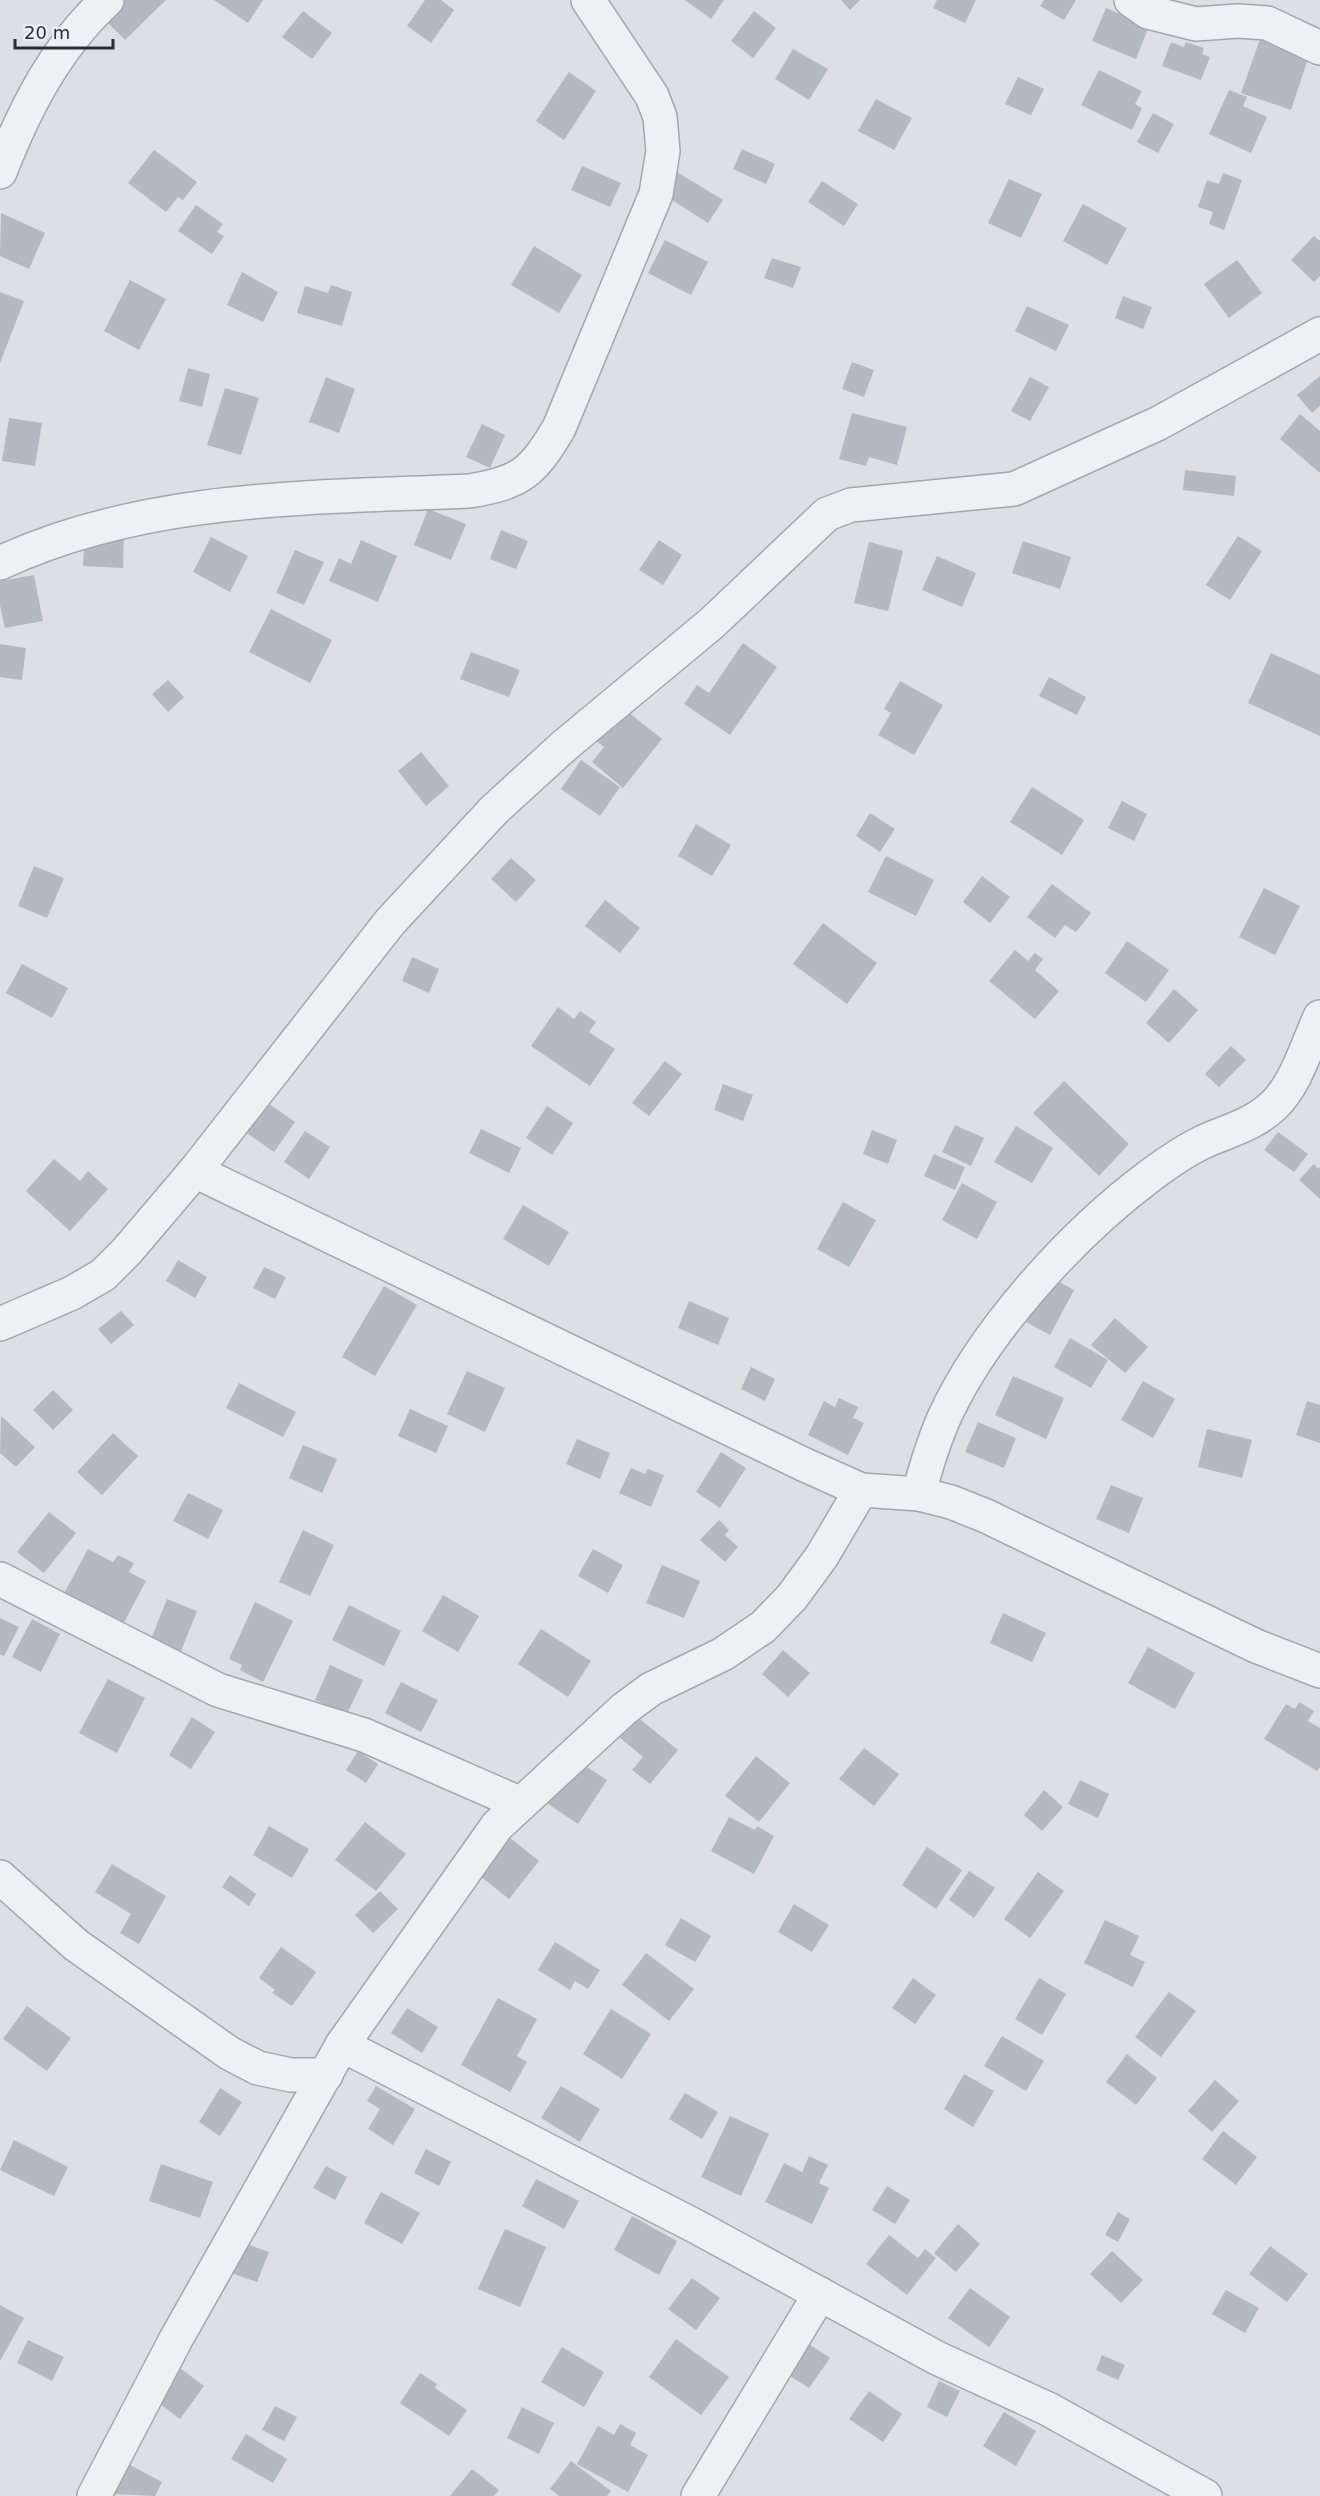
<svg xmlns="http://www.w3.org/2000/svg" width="1320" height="2496" viewBox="0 0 1320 2496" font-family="'DejaVu Sans',sans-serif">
	<rect width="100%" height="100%" fill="#dddfe5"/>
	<g fill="#b4b8c1">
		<polygon points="113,0 166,0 125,40 99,14"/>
		<polygon points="214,0 263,0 248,23"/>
		<polygon points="425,0 441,0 454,10 431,43 407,26"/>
		<polygon points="685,0 724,0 711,19"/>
		<polygon points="841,0 860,0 850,10"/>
		<polygon points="937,0 976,0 965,23 933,8"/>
		<polygon points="1044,0 1076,0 1064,20 1040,6"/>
		<polygon points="1106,8 1149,26 1136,59 1092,41"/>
		<polygon points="303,11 332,33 312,59 282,37"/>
		<polygon points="754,11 776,28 753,58 731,41"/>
		<polygon points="1260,39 1309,56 1291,110 1241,93"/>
		<polygon points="1171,42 1184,47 1186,42 1204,48 1202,54 1210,57 1201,80 1162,66"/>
		<polygon points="793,49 828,69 809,100 775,79"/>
		<polygon points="1099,70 1142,91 1135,104 1142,108 1132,130 1081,105"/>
		<polygon points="569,72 596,91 564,140 536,121"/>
		<polygon points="1018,77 1044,89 1031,115 1005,104"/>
		<polygon points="1229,90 1247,97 1243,106 1267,117 1251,153 1209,134"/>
		<polygon points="876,99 912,118 894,150 858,131"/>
		<polygon points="1153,113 1174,124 1158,153 1137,142"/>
		<polygon points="742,149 775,164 766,184 733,169"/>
		<polygon points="154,150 197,182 183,200 178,197 166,212 128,183"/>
		<polygon points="582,166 621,183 610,207 571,190"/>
		<polygon points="672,169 723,200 708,223 658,191"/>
		<polygon points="1223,173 1242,180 1224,230 1209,224 1213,212 1198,207 1207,180 1219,184"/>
		<polygon points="1009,179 1042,194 1021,238 988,223"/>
		<polygon points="822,181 858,204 844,226 808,202"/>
		<polygon points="1083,204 1127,228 1107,265 1063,241"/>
		<polygon points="196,205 223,224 217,232 224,236 212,254 178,231"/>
		<polygon points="1,213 45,233 29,269 0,256"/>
		<polygon points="1314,236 1320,241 1320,276 1314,282 1291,260"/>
		<polygon points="665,240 708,262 691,295 648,273"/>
		<polygon points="534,246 582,275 559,313 511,285"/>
		<polygon points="772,258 801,267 793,288 764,278"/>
		<polygon points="1237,260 1262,293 1229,318 1204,284"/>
		<polygon points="242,272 278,292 263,322 227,305"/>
		<polygon points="130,280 166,299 139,350 104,331"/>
		<polygon points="331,285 352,292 342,326 297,313 305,286 328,293"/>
		<polygon points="0,292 24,301 0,363"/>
		<polygon points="1123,296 1152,307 1143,329 1115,318"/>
		<polygon points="1027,306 1069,325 1056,351 1015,331"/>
		<polygon points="852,362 874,370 864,397 842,389"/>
		<polygon points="188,368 210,374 202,407 179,401"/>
		<polygon points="1320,376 1320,406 1312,413 1297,395"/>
		<polygon points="326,377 355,389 339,433 309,422"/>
		<polygon points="1030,377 1049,387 1030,421 1011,411"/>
		<polygon points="225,388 259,398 241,455 207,445"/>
		<polygon points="852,413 907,427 897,465 869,457 866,466 839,459"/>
		<polygon points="1300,414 1320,431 1320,473 1280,439"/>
		<polygon points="9,418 42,423 35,466 2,461"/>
		<polygon points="482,424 505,435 490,468 466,457"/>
		<polygon points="1185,470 1236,476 1234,496 1183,490"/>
		<polygon points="428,509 466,524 451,560 414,545"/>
		<polygon points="85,530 124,532 123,568 83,566"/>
		<polygon points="501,530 528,541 516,569 490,559"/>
		<polygon points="1238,536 1262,551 1230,600 1206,585"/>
		<polygon points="211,537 248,556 230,592 193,572"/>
		<polygon points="361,540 397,556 378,602 329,581 339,558 351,564"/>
		<polygon points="659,540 682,555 663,585 639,570"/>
		<polygon points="1023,541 1071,557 1060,589 1012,573"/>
		<polygon points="869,542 903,551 888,611 854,603"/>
		<polygon points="295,550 324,562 304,605 276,593"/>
		<polygon points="937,556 976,573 962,607 922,590"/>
		<polygon points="34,575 43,621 5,628 0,605 0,581"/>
		<polygon points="271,609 332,640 310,683 249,652"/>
		<polygon points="743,643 777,667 730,735 684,704 697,685 709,693"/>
		<polygon points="0,644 26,648 22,680 0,677"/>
		<polygon points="471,652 520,670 509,697 460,679"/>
		<polygon points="1271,653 1320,675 1320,736 1248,703"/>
		<polygon points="1049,677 1086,697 1077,715 1039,696"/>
		<polygon points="168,680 184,697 168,712 152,694"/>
		<polygon points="900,681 943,705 914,755 878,735 891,713 884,709"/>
		<polygon points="622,707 662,739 623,788 592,762 604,747 595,740"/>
		<polygon points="421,752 449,786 426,806 398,771"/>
		<polygon points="581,760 620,787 600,816 561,789"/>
		<polygon points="1032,787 1084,820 1062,855 1010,822"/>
		<polygon points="1122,801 1147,814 1134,841 1108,828"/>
		<polygon points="870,813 895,829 880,852 856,836"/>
		<polygon points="696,824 731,845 712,876 678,856"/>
		<polygon points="886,856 934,880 916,916 868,892"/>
		<polygon points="511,858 536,880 516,902 491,879"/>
		<polygon points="34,866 64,878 47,918 18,906"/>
		<polygon points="982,876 1010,897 990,923 963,902"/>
		<polygon points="1052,884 1091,913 1076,932 1065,925 1055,938 1027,917"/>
		<polygon points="1264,888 1300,906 1275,955 1239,937"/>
		<polygon points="605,900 640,928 620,953 585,926"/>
		<polygon points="823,923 877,963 847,1004 793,964"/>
		<polygon points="1127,941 1169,970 1146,1002 1105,973"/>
		<polygon points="1015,950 1028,961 1035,953 1043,959 1035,970 1059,991 1035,1019 989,981"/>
		<polygon points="412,957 439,969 429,993 402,981"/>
		<polygon points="22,964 68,988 52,1018 6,993"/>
		<polygon points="1174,989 1198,1010 1169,1043 1146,1023"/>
		<polygon points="558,1007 574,1019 580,1011 596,1022 589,1032 615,1049 590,1086 531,1046"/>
		<polygon points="1231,1046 1246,1060 1219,1087 1205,1074"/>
		<polygon points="665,1061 682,1074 649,1116 632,1103"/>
		<polygon points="1064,1081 1129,1144 1099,1176 1033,1113"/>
		<polygon points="723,1084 753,1095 743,1121 714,1110"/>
		<polygon points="265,1101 295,1122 274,1152 244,1131"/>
		<polygon points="547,1106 573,1123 552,1155 526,1138"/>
		<polygon points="955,1125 984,1138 971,1166 942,1152"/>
		<polygon points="1016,1126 1053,1148 1032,1183 994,1162"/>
		<polygon points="481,1129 521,1148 509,1173 469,1153"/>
		<polygon points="872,1130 897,1140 888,1164 863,1154"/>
		<polygon points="305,1131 330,1147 309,1179 284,1162"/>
		<polygon points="1278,1132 1308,1154 1294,1172 1264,1150"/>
		<polygon points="934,1154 965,1167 955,1190 924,1176"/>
		<polygon points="54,1159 80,1181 88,1171 108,1189 70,1231 26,1191"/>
		<polygon points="1314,1164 1318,1169 1320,1167 1320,1199 1299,1180"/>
		<polygon points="962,1183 997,1202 977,1239 942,1220"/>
		<polygon points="843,1202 876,1220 849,1267 817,1249"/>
		<polygon points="523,1205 569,1232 549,1266 503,1239"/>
		<polygon points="178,1260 207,1277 195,1298 166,1281"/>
		<polygon points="264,1267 286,1277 275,1299 253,1288"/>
		<polygon points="1039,1271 1074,1290 1050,1335 1015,1316"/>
		<polygon points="384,1286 417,1305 375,1376 342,1357"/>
		<polygon points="689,1301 729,1318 718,1345 678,1328"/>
		<polygon points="121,1311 134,1325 111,1344 98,1329"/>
		<polygon points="1115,1318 1148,1347 1125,1373 1091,1345"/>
		<polygon points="1070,1338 1108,1360 1091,1388 1054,1367"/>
		<polygon points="751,1367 775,1379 765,1401 741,1389"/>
		<polygon points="467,1371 505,1388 485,1432 447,1414"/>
		<polygon points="1013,1376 1064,1398 1046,1439 995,1415"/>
		<polygon points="1143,1381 1175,1399 1153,1438 1121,1420"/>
		<polygon points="239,1383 296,1412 283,1437 226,1408"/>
		<polygon points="53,1390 73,1410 53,1430 33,1410"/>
		<polygon points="839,1398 858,1407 853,1418 864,1423 848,1455 808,1435 824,1401 835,1407"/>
		<polygon points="1307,1401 1320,1405 1320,1443 1296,1435"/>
		<polygon points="410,1409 448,1426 436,1453 398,1436"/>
		<polygon points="1,1416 35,1447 16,1467 0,1453"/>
		<polygon points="978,1422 1016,1438 1004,1468 965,1452"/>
		<polygon points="1207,1429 1252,1440 1242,1478 1198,1467"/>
		<polygon points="113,1433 138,1456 102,1495 77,1472"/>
		<polygon points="577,1439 610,1453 600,1479 566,1464"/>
		<polygon points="303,1445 337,1459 322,1493 289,1478"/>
		<polygon points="721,1452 746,1468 720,1508 696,1492"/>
		<polygon points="631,1468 645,1474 648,1469 664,1475 651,1507 619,1493"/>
		<polygon points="1111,1485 1143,1498 1129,1533 1096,1519"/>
		<polygon points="188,1493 223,1510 208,1539 173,1521"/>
		<polygon points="49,1512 76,1533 44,1573 17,1552"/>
		<polygon points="719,1520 729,1530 725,1535 738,1547 725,1562 700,1540"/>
		<polygon points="303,1530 334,1545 310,1596 279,1582"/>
		<polygon points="88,1549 113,1562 118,1555 134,1563 129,1572 146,1581 121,1628 62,1597"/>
		<polygon points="593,1549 623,1565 608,1593 578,1576"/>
		<polygon points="662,1565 700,1581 684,1618 646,1603"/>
		<polygon points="443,1595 479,1616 458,1652 422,1631"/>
		<polygon points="167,1599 197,1611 181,1651 151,1639"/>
		<polygon points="255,1602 293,1621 263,1682 240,1670 242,1665 229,1659"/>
		<polygon points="349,1605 401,1631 384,1666 332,1640"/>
		<polygon points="1003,1613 1046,1633 1032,1662 990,1643"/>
		<polygon points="0,1618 19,1627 4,1656 0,1654"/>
		<polygon points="32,1619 60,1634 41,1672 12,1657"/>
		<polygon points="541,1629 591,1661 568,1697 518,1664"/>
		<polygon points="1148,1647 1195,1673 1175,1709 1128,1683"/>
		<polygon points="783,1650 810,1673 788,1697 762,1674"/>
		<polygon points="330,1665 363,1680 347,1714 315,1700"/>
		<polygon points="108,1679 145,1698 117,1753 79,1733"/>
		<polygon points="401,1682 438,1700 421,1732 385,1713"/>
		<polygon points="1299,1702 1314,1711 1308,1721 1320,1728 1320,1767 1317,1771 1264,1739 1286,1704 1295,1709"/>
		<polygon points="630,1711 678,1750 650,1784 632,1770 643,1757 612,1731"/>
		<polygon points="192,1717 215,1732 191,1769 169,1755"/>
		<polygon points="864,1748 899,1774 874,1806 839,1779"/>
		<polygon points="358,1751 378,1764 366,1783 346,1770"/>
		<polygon points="756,1756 790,1783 759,1822 725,1796"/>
		<polygon points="576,1760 607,1780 578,1824 548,1804"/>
		<polygon points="1080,1780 1109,1794 1098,1818 1068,1804"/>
		<polygon points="1044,1790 1063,1807 1042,1831 1024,1815"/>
		<polygon points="729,1817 755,1830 757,1826 774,1836 754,1874 711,1851"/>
		<polygon points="365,1822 406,1854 376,1891 335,1860"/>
		<polygon points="269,1826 309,1849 292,1878 253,1855"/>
		<polygon points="495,1826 539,1861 509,1899 465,1864"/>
		<polygon points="927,1847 962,1870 936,1909 902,1885"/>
		<polygon points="112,1864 166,1896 139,1944 120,1933 131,1914 95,1892"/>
		<polygon points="969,1871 995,1888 974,1918 949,1900"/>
		<polygon points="1038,1872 1064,1891 1030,1938 1004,1919"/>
		<polygon points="230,1875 256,1894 249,1906 222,1887"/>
		<polygon points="380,1891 398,1909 373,1933 355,1915"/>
		<polygon points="794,1904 829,1925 812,1952 778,1932"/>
		<polygon points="681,1918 711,1936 695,1962 665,1945"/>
		<polygon points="1105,1920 1139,1936 1130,1955 1145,1962 1133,1987 1084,1963"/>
		<polygon points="555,1942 600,1970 588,1989 575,1981 570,1990 538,1970"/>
		<polygon points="281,1947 316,1972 292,2006 272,1993 275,1990 259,1978"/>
		<polygon points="646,1953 694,1989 669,2021 622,1985"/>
		<polygon points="913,1978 936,1995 915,2024 892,2008"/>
		<polygon points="1039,1978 1066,1994 1042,2035 1015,2019"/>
		<polygon points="1169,1992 1196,2011 1161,2057 1135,2037"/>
		<polygon points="498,1998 537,2019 517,2056 527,2062 510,2092 461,2065"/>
		<polygon points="27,2006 71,2038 47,2071 3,2039"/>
		<polygon points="407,2008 438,2027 422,2053 391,2033"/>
		<polygon points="611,2009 651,2034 622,2079 583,2054"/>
		<polygon points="1002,2036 1044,2061 1026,2091 984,2066"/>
		<polygon points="1127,2054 1157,2078 1136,2105 1106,2082"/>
		<polygon points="964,2074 994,2091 973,2127 944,2109"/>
		<polygon points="1215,2080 1239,2101 1212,2132 1188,2111"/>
		<polygon points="376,2086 415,2109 393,2145 368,2129 380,2109 367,2101"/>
		<polygon points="561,2086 600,2109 580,2142 541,2118"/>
		<polygon points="220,2088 242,2102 220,2136 199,2122"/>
		<polygon points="685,2093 718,2112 702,2139 669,2119"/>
		<polygon points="730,2116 769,2134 741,2196 701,2177"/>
		<polygon points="1223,2131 1257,2157 1236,2185 1202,2159"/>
		<polygon points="14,2140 68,2167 54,2196 0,2170"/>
		<polygon points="426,2149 451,2162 439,2186 414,2173"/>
		<polygon points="809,2156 828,2165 819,2183 829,2188 812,2224 765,2202 784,2163 802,2172"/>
		<polygon points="161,2164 213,2182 200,2218 149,2201"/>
		<polygon points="326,2166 347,2177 335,2200 313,2188"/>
		<polygon points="536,2179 579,2201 564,2229 522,2206"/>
		<polygon points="887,2186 910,2200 895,2224 872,2210"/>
		<polygon points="381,2192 420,2213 402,2244 364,2223"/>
		<polygon points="1118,2212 1130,2219 1118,2242 1105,2235"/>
		<polygon points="632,2216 677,2241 659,2275 614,2250"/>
		<polygon points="958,2224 980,2244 956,2272 934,2253"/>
		<polygon points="505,2229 546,2247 520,2307 478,2289"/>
		<polygon points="889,2235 918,2258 925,2249 936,2258 907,2295 866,2264"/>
		<polygon points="241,2242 269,2252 257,2282 229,2272"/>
		<polygon points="1270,2246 1308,2274 1287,2302 1249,2274"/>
		<polygon points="1112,2251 1143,2280 1121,2303 1090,2274"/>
		<polygon points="692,2278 720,2298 696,2330 668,2309"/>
		<polygon points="970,2288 1010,2317 989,2347 948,2318"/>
		<polygon points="1226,2290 1259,2308 1245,2333 1212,2314"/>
		<polygon points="0,2305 24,2318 0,2361"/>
		<polygon points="800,2338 830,2358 809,2388 779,2369"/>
		<polygon points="676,2339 729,2377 701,2415 649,2377"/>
		<polygon points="28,2340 64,2357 52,2381 17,2363"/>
		<polygon points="562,2347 604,2372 584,2407 541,2382"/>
		<polygon points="1102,2355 1125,2365 1118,2380 1096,2370"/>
		<polygon points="172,2362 204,2386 180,2419 148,2395"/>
		<polygon points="420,2373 437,2384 435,2388 467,2410 449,2436 400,2403"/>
		<polygon points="939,2381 960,2391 947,2417 927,2407"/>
		<polygon points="869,2391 902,2414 883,2442 849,2419"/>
		<polygon points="275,2406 297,2417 284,2441 262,2430"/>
		<polygon points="522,2407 554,2423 539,2454 507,2438"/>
		<polygon points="1004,2412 1036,2431 1016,2466 983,2446"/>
		<polygon points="620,2424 636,2433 630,2445 648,2455 628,2492 577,2464 598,2426 614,2435"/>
		<polygon points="246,2434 287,2459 273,2483 231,2459"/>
		<polygon points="571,2461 611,2491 607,2496 559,2496 550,2489"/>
		<polygon points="130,2465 162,2482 155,2496 114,2494"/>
		<polygon points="472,2469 499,2490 494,2496 450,2496"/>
	</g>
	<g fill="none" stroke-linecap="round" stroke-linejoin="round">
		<g stroke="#a3a6ae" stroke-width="36">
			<g id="minor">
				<polyline points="1131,0 1148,12 1196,24 1238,21 1267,23 1320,48"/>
				<path d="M0,172C25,108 56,47 107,0"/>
				<path d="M0,563C146,495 311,498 469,491C521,483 533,472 559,428L656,194L663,151L660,117L652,96L588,0"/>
				<polyline points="195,1171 805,1465 861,1490 919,1494 951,1502 986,1516 1256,1646 1320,1671"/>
				<polyline points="0,1324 72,1293 103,1275 127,1251 195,1171 390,922 494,810 564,746 712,623 827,514 851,505 1014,489 1159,423 1320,334"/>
				<path d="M919,1494C925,1469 933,1444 943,1420C983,1331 1073,1233 1151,1175C1167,1163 1183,1152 1201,1143C1226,1131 1252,1126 1273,1106C1296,1085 1307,1045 1320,1017"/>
				<polyline points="0,1579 218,1690 364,1735 519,1803"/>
				<polyline points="0,1877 76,1945 229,2053 258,2068 291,2075 326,2075"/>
				<polyline points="342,2045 695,2226 937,2358 1048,2409 1205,2496"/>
				<polyline points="94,2496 176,2339 342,2045 497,1826 624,1709 651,1689 723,1654 763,1627 792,1597 822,1556 861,1490"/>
				<polyline points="698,2496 820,2294"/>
			</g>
		</g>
		<use href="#minor" stroke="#eff0f4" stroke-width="33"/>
	</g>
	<path d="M15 39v9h98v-9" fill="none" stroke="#282d3a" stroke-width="3"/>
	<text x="24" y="39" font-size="18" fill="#282d3a" stroke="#eceef3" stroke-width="4.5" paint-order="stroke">20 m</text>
</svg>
